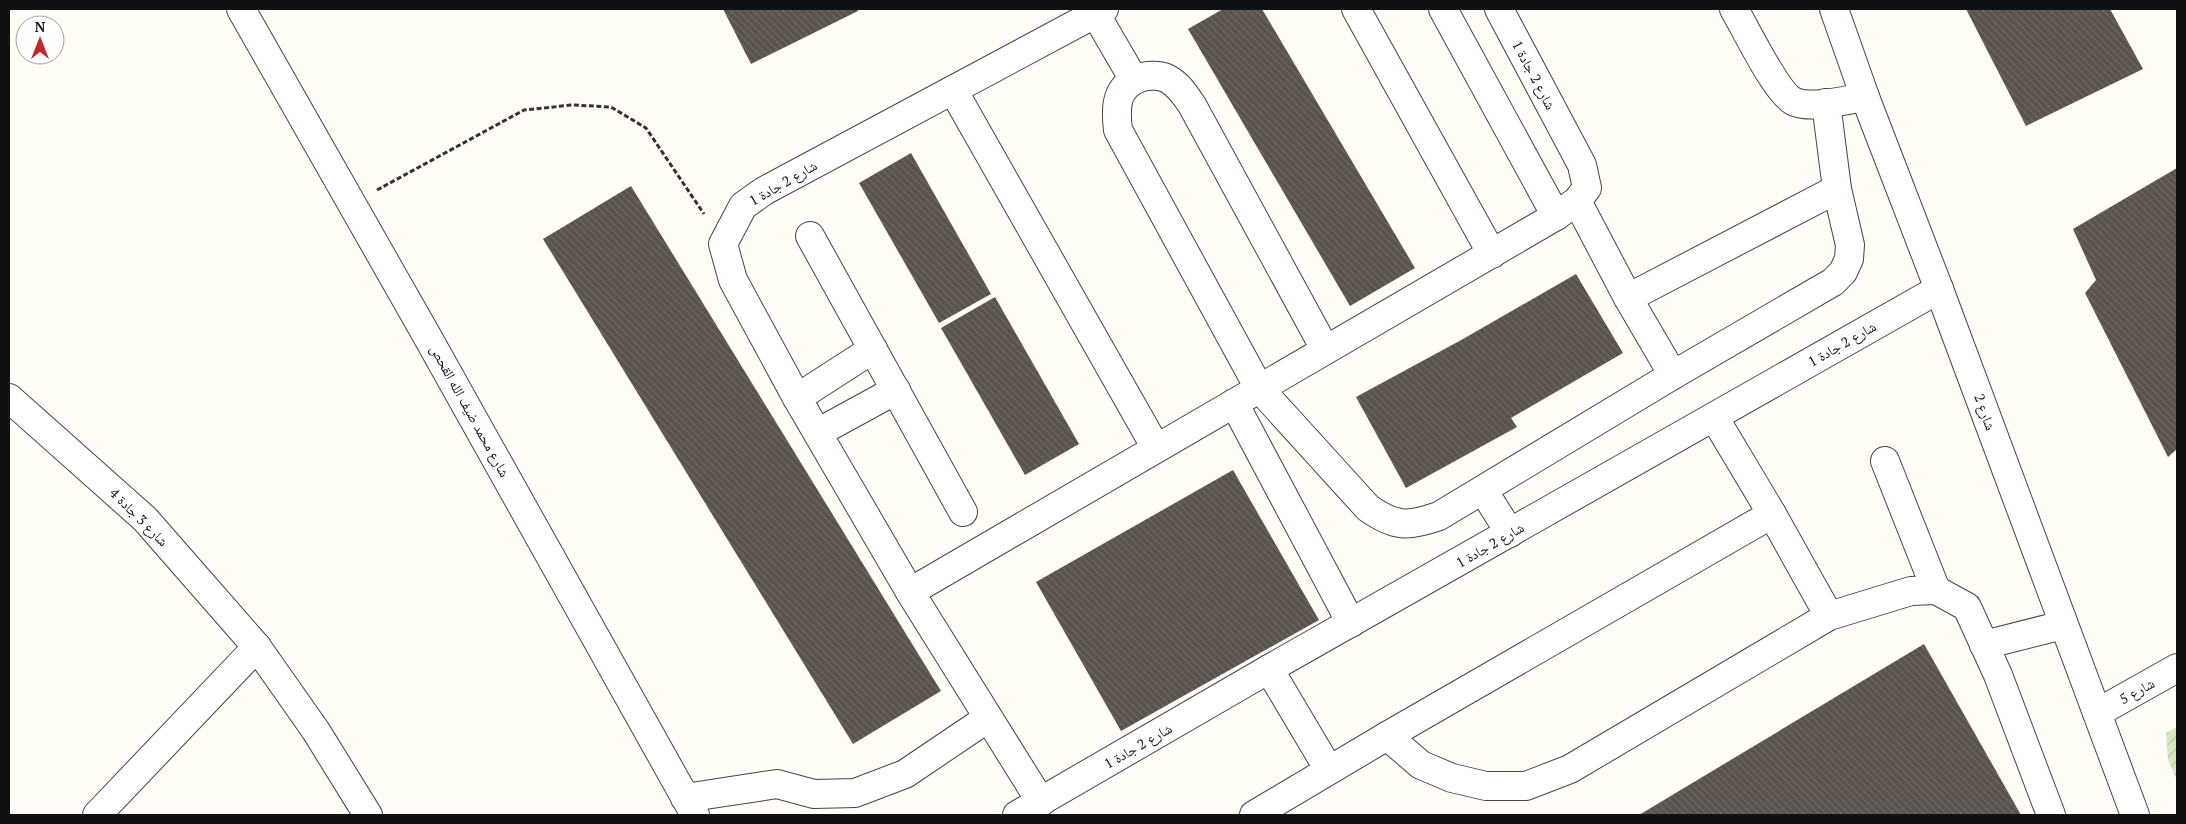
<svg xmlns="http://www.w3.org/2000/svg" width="2186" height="824" viewBox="0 0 2186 824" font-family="'PT Serif','Noto Naskh Arabic',serif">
	<defs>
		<pattern id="garden-furrows" width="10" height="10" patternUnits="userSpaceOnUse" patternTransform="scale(1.25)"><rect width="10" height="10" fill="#d5ebbd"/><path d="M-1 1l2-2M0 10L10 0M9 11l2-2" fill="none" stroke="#b6c8a1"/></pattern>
		<pattern id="building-back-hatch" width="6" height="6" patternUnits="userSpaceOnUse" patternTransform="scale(1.25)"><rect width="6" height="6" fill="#5a524d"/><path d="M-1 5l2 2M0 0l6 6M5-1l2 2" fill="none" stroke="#6d6662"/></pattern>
	</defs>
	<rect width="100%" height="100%" fill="#fffdf5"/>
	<polygon fill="url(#garden-furrows)" points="2177,727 2177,780 2168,760 2166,733"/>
	<g fill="url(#building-back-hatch)">
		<polygon points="723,9 857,9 858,11 751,64"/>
		<polygon points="1223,9 1262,9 1415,268 1350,306 1188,29"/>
		<polygon points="1966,9 2110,9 2143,69 2026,126"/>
		<polygon points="911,153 991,294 939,323 859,183"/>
		<polygon points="2177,168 2177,449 2168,457 2085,293 2096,280 2073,229"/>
		<polygon points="631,186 941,691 853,744 543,239"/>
		<polygon points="1576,274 1623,353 1511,418 1517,427 1406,488 1356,397 1463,339"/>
		<polygon points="995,297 1079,444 1025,475 941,328"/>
		<polygon points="1233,470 1319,620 1121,731 1036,582"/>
		<polygon points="1924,644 2021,815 1639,815"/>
	</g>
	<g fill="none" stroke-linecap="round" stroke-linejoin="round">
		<g stroke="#444" stroke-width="30">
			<g id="minor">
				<polyline points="241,9 427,336 695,815"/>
				<polyline points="1356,9 1492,254"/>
				<polyline points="1443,9 1556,216"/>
				<path d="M1734,9C1746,29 1777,95 1795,102C1813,109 1846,100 1865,97"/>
				<polyline points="1834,9 1865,97 1939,289 2135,815"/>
				<polyline points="1095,13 1134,80"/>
				<polyline points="953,90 1156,448"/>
				<polyline points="1577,201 1628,298 1673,375"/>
				<polyline points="810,236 963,512"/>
				<polyline points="1628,298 1837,189"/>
				<path d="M1325,349L1192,105C1185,95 1179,85 1168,79C1161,75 1149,75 1142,77C1116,85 1115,106 1118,130L1259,388L1368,508C1395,527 1408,527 1439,516L1673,375L1833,282L1843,272L1849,259L1850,245L1837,189L1826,103"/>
				<polyline points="9,398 145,519 257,647 316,731 368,815"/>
				<polyline points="797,398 873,349"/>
				<polyline points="1234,403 1351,623"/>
				<polyline points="1714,417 1772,514 1829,616"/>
				<polyline points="819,432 896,390"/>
				<polyline points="1885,461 1936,590"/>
				<polyline points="1483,490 1510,533"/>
				<polyline points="910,592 1556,216 1577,201 1587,188 1582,165 1499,9"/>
				<polyline points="1984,645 2063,625"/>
				<polyline points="1269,669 1329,770"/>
				<polyline points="2097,713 2177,668"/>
				<polyline points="1387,736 1421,765 1452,778 1486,786 1526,786 1570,769 1829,616 1911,591 1936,590 1967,607 1998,675 2051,815"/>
				<polyline points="685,798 777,784 814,794 855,793 905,774 988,718"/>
				<polyline points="1041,802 910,592 797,398 733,280 723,244 743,206 764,191 1104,9"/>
				<polyline points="97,815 257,647"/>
				<polyline points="1017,815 1269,669 1939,289"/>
				<polyline points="1254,815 1387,736 1772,514"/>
			</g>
		</g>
		<polyline stroke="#333" stroke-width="3" stroke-dasharray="5 2.5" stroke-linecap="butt" points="377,190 524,110 572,105 611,107 646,128 704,214"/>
		<use href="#minor" stroke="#fff" stroke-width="28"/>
	</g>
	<g text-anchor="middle" stroke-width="5" stroke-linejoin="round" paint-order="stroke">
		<g font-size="14" fill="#111" stroke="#fff">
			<text transform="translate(1534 75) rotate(62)" y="5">شارع 2 جادة 1</text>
			<text transform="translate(783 183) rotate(-30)" y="5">شارع 2 جادة 1</text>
			<text transform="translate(1842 344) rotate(-30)" y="5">شارع 2 جادة 1</text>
			<text transform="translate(470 411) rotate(61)" y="5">شارع محمد ضيف الله القحص</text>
			<text transform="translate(1985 412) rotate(70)" y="5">شارع 2</text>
			<text transform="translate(139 517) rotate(45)" y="5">شارع 3 جادة 4</text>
			<text transform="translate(1490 545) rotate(-30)" y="5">شارع 2 جادة 1</text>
			<text transform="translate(2137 691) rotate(-29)" y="5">شارع 5</text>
			<text transform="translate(1138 746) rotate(-30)" y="5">شارع 2 جادة 1</text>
		</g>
	</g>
	<rect width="2186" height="824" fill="none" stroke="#111111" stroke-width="20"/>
	<g transform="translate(40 40)"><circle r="24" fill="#ffffff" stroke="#a0a0a0"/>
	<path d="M0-4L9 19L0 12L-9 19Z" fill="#c4262e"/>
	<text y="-8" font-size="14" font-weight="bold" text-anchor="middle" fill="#111111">N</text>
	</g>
</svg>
